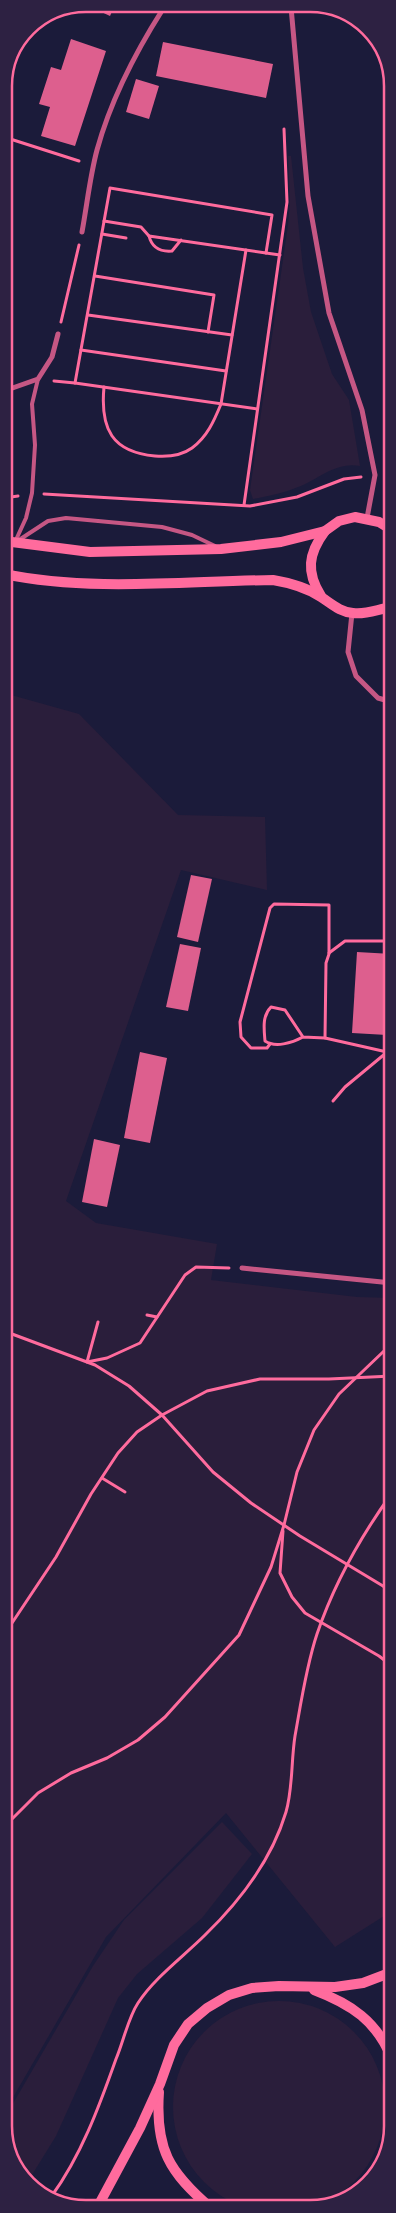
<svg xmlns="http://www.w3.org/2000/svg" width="396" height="2213" viewBox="0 0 396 2213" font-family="Helvetica,sans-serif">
	<rect width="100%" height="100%" fill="#1b1b3a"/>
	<g fill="#2a1e3b">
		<path d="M288,156H291L303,268L311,312L332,374L349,400L360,466C336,461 319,479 298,487C284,493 269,496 253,499L250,490L288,225L290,201Z"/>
		<polygon points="4,693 79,714 178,815 265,817 267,890 181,870 66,1201 96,1223 217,1244 211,1280 357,1297 392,1298 392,1911 335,1947 226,1813 106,1937 4,2113"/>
		<polygon points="222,1822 252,1854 202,1918 137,1974 118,1998 56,2136 27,2183 25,2181 4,2137 4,2119 93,1966 124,1920"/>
		<circle cx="279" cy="2107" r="106"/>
	</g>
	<g fill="#dd5f8e">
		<polygon points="95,9 113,9 110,16"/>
		<polygon points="71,39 106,51 75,146 41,136 50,107 39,104 51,67 61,70"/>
		<polygon points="163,42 273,64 266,98 156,76"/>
		<polygon points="136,79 159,86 149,119 126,112"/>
		<polygon points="191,875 212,879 198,942 177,937"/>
		<polygon points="388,900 392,900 392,930 386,929"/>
		<polygon points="180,944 201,948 188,1011 166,1007"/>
		<polygon points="357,952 392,954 387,1035 352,1033"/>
		<polygon points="140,1052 167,1058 150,1143 124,1138"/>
		<polygon points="94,1139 120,1145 107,1207 82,1202"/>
	</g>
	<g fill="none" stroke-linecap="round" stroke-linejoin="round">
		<g stroke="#ff6b9d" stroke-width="3">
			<polyline points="4,137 79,161"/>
			<polyline points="104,221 141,227 149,236"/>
			<polyline points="102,234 126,238"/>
			<path d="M181,240L172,251C160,252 152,248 149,236L266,253L272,215L110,188L75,383L257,409"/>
			<polyline points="266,253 280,255"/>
			<polyline points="95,276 214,295 208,332"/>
			<polyline points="88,315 232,335"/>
			<polyline points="61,322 79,245"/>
			<polyline points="81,350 226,371"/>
			<polyline points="54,381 75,383"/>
			<path d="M104,387C100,429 112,452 155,456C168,457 181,456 192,448C207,437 214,421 221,404L246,250"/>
			<polyline points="44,494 250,506 297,497 344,479 361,477"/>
			<polyline points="4,498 18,496"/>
			<polyline points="244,505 287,202 284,129"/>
			<polyline points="329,953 345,941 384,941 392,950"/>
			<path d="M303,1037C292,1043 275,1048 265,1041C264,1029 262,1016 271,1007L285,1010L303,1037L325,1038L387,1052"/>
			<polyline points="270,1044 267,1048 251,1048 241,1037 240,1022 270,908 274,904 329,905 329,954 326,963 325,1038"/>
			<polyline points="333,1101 345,1087 392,1048"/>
			<polyline points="147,1315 157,1317"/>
			<polyline points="98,1322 87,1362 107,1358 140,1343 185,1275 196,1267 229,1268"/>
			<polyline points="4,1331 95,1365 129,1386 162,1415 213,1472 251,1503 300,1536 383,1586 392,1595"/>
			<polyline points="102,1478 125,1492"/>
			<polyline points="283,1531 280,1573 292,1597 305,1613 379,1656 392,1666"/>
			<polyline points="4,1635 56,1557 91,1494 118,1453 137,1432 162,1415 207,1391 260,1379 329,1379 392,1376"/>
			<polyline points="4,1827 38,1793 71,1773 107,1758 138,1740 165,1717 239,1635 271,1567 284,1525 297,1472 314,1430 339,1394 384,1351 392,1347"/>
			<path d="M51,2197C81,2156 99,2107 116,2059C123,2043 128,2018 138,2003C154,1978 184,1956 205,1935C240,1901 272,1859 286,1812C293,1788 291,1761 295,1736C301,1703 306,1667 317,1634C334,1584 361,1536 392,1493"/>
		</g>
		<g stroke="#c65784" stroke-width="4">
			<polyline points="19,540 48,521 66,518 162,527 192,535 215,546"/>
			<polyline points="15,542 26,518 32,493 35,445 32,404 38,379"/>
		</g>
		<g stroke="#c65784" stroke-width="5">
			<polyline points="291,7 308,196 329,313 362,410 375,475 367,518"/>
			<path d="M82,232C87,205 90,176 97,150C111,99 135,53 163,9"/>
			<polyline points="4,391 38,379 52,357 58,334"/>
			<polyline points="352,613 348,652 356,676 378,698 392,702"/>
			<polyline points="242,1268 392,1283"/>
		</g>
		<g stroke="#ff6b9d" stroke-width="10">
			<polyline points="4,541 90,552 221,549 281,542 325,531 339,521 355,517 379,522 392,530"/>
			<path d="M4,574C92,592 184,581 273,580C291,583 306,587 321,597C332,604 340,612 353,613C366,615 378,609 392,607"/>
			<path d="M321,596C306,572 308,554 325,531"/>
			<path d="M314,1990C351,2004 377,2021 392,2059"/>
			<path d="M159,2092C155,2149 169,2172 211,2208"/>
			<polyline points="97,2208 140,2128 160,2084 174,2045 188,2024 207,2008 229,1995 252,1988 279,1986 335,1987 363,1983 392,1972"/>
			<polyline points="171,2208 194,2208"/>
		</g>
	</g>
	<path d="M0 0H396V2213H0ZM86 12H310A74 74 0 0 1 384 86V2126A74 74 0 0 1 310 2200H86A74 74 0 0 1 12 2126V86A74 74 0 0 1 86 12Z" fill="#2d2142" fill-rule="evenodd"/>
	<path fill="none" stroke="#ff6b9d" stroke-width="2.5" d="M86 12H310A74 74 0 0 1 384 86V2126A74 74 0 0 1 310 2200H86A74 74 0 0 1 12 2126V86A74 74 0 0 1 86 12Z"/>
</svg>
